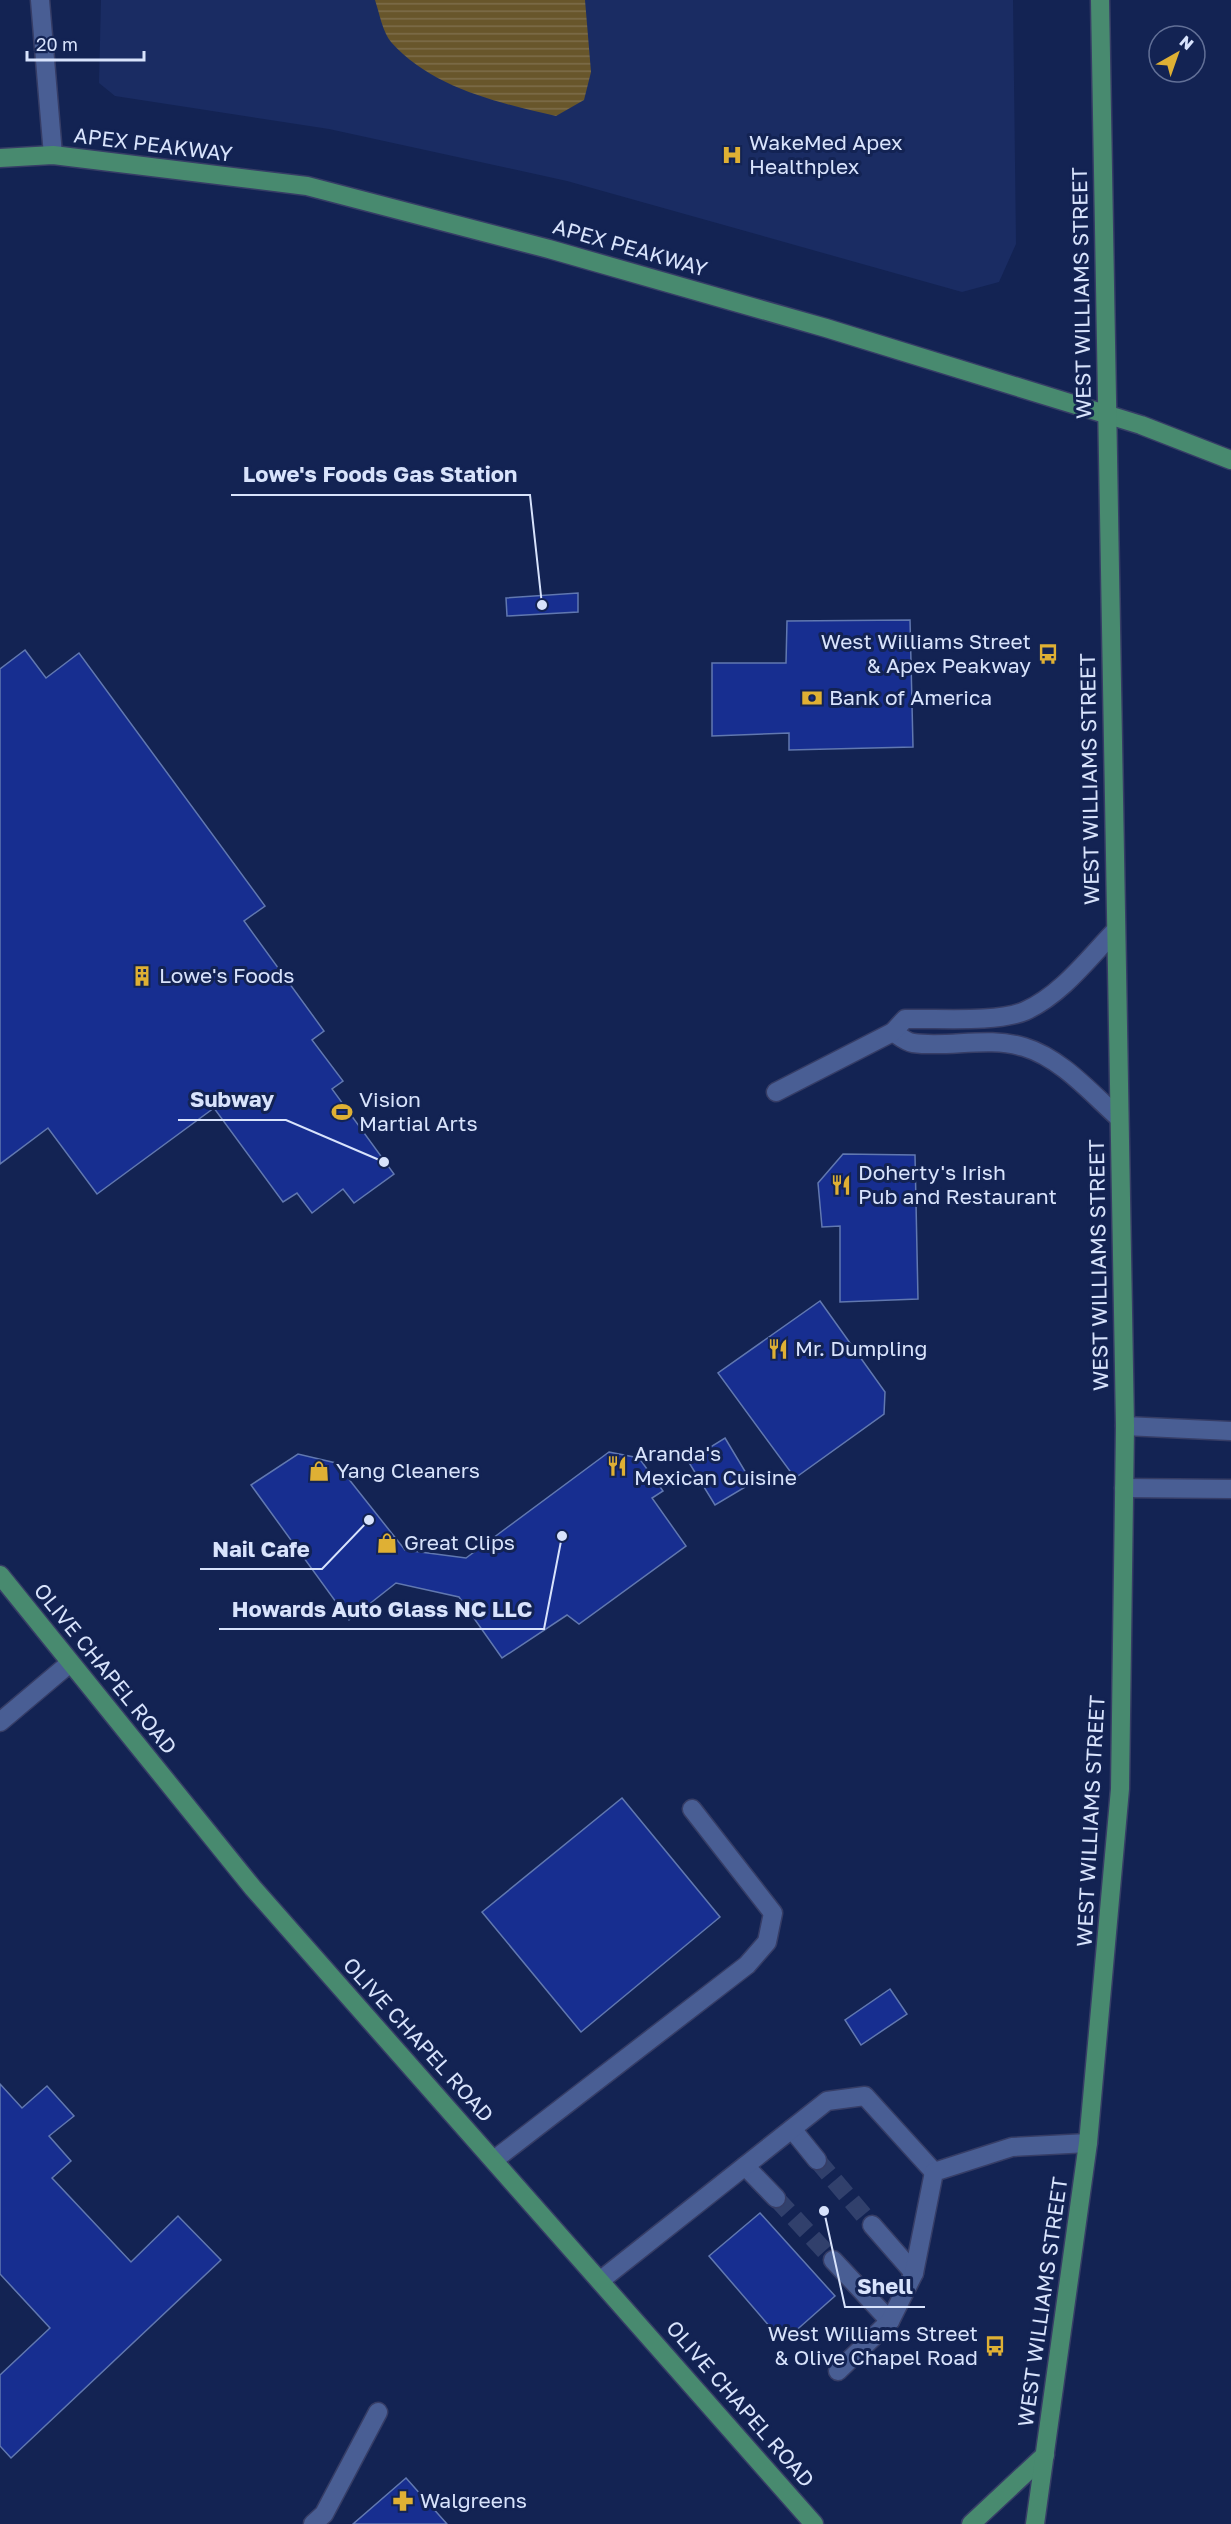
<svg xmlns="http://www.w3.org/2000/svg" width="1231" height="2524" viewBox="0 0 1231 2524" font-family="'Golos Text',sans-serif">
	<defs>
		<pattern id="water-rules" width="6" height="5" patternUnits="userSpaceOnUse" patternTransform="scale(1.5)"><rect width="6" height="5" fill="#68562b"/><path d="M0 2.5h6" fill="none" stroke="#7d6e4b"/></pattern>
	</defs>
	<rect width="100%" height="100%" fill="#132353"/>
	<polygon fill="#1a2c63" points="101,0 1013,0 1016,244 999,282 962,292 567,181 329,129 115,96 99,83"/>
	<path fill="url(#water-rules)" d="M375,0H585L591,72L584,100L556,116C499,103 432,88 391,42C383,33 379,12 375,0Z"/>
	<g fill="#172e90" stroke="#6178b0" stroke-width="1.5">
		<polygon points="578,593 578,612 507,616 506,598"/>
		<polygon points="910,620 913,747 789,750 789,733 712,736 712,663 786,663 787,621"/>
		<polygon points="25,650 46,678 79,653 265,906 244,921 324,1031 312,1040 343,1081 332,1089 394,1174 354,1203 343,1189 312,1213 297,1193 283,1202 214,1108 97,1194 48,1128 0,1164 0,669"/>
		<polygon points="843,1154 915,1155 918,1299 840,1302 840,1226 822,1227 818,1183"/>
		<polygon points="820,1301 885,1392 884,1414 795,1478 718,1373"/>
		<polygon points="725,1438 752,1483 715,1505 688,1461"/>
		<polygon points="609,1452 639,1458 663,1491 652,1498 686,1546 579,1624 567,1615 502,1658 459,1597 396,1583 349,1620 251,1485 298,1454 336,1463 405,1550 466,1558"/>
		<polygon points="622,1798 720,1917 581,2032 482,1912"/>
		<polygon points="890,1989 907,2014 861,2045 845,2020"/>
		<polygon points="0,2084 22,2108 47,2086 74,2116 49,2136 71,2161 52,2178 131,2262 178,2216 221,2260 11,2458 0,2446 0,2375 50,2328 0,2274"/>
		<polygon points="760,2213 835,2296 783,2342 709,2256"/>
		<polygon points="406,2478 447,2524 353,2524"/>
	</g>
	<g fill="none" stroke-linecap="round" stroke-linejoin="round">
		<g stroke="#31406c" stroke-width="18" stroke-dasharray="18 9" stroke-linecap="butt">
			<polyline points="817,2160 872,2225"/>
			<polyline points="776,2198 833,2260"/>
		</g>
		<g stroke="#363d66" stroke-width="21">
			<g id="minor">
				<polyline points="40,0 53,155"/>
				<path d="M893,1032C899,1036 906,1042 913,1043C949,1048 988,1036 1024,1047C1061,1058 1091,1093 1119,1118"/>
				<path d="M776,1092L893,1032L905,1019C938,1018 997,1023 1025,1011C1061,995 1088,959 1115,931"/>
				<polyline points="1125,1426 1231,1431"/>
				<polyline points="1124,1488 1231,1489"/>
				<polyline points="0,1722 70,1663"/>
				<polyline points="792,2129 817,2160"/>
				<polyline points="494,2160 747,1965 767,1942 773,1913 692,1809"/>
				<polyline points="745,2166 776,2198"/>
				<polyline points="872,2225 914,2273"/>
				<polyline points="833,2260 890,2321"/>
				<polyline points="601,2280 827,2101 865,2096 934,2172"/>
				<polyline points="838,2371 890,2321 914,2273 934,2172 1012,2147 1088,2143"/>
				<polyline points="313,2524 324,2514 378,2412"/>
			</g>
		</g>
		<g stroke="#363d66" stroke-width="21">
			<g id="major">
				<polyline points="0,158 53,155 307,186 549,249 826,328 1141,425 1231,460"/>
				<polyline points="0,1575 253,1888 814,2524"/>
				<polyline points="971,2524 1045,2455"/>
				<polyline points="1035,2524 1088,2143 1120,1789 1125,1426 1100,0"/>
			</g>
		</g>
		<use href="#minor" stroke="#495e94" stroke-width="18"/>
		<use href="#major" stroke="#488a6f" stroke-width="18"/>
	</g>
	<defs>
		<g id="hospital-bare" transform="scale(1.62)"><path d="M-5-5h3v3.5h4V-5h3V5h-3V1.5h-4V5h-3Z" fill="#dfb034" stroke="#132353" stroke-width="2.5" paint-order="stroke"/></g>
		<g id="bus-bare" transform="scale(1.62)"><path d="M-5-6H5V4H4V6H2V4H-2V6H-4V4H-5ZM-3.5-4V0h7V-4ZM-3.5 1.2v1.5H-2V1.2ZM2 1.2v1.5H3.5V1.2Z" fill="#dfb034" stroke="#132353" stroke-width="2.5" paint-order="stroke"/></g>
		<g id="bank-bare" transform="scale(1.62)"><path d="M-6-4H6V4H-6ZM0-2.3a2.3 2.3 0 1 0 0 4.6a2.3 2.3 0 1 0 0-4.6Z" fill="#dfb034" stroke="#132353" stroke-width="2.5" paint-order="stroke"/></g>
		<g id="building-bare" transform="scale(1.62)"><path d="M-4-6H4V6H1V3H-1V6H-4ZM-2.5-4.3h1.7v1.8h-1.7ZM.8-4.3h1.7v1.8H.8ZM-2.5-1h1.7V.8h-1.7ZM.8-1h1.7V.8H.8Z" fill="#dfb034" stroke="#132353" stroke-width="2.5" paint-order="stroke"/></g>
		<g id="stadium-bare" transform="scale(1.62)"><path d="M0-5a6.5 5 0 1 0 0 10a6.5 5 0 1 0 0-10ZM-3.5-1.8h7v3.6h-7Z" fill="#dfb034" stroke="#132353" stroke-width="2.5" paint-order="stroke"/></g>
		<g id="restaurant-bare" transform="scale(1.62)"><path d="M-5-6h1v4h1v-4h1v4h1v-4h1v5L-1.5 .5V6h-2V.5L-5-1ZM5-6V6H3V1.5H1.5Q1.5-4 5-6Z" fill="#dfb034" stroke="#132353" stroke-width="2.5" paint-order="stroke"/></g>
		<g id="shop-bare" transform="scale(1.62)"><path d="M-5-2.5h2.3a2.7 3.5 0 0 1 5.4 0H5L5.5 6h-11ZM-1.5-2.5h3a1.5 2.3 0 0 0-3 0Z" fill="#dfb034" stroke="#132353" stroke-width="2.5" paint-order="stroke"/></g>
		<g id="pharmacy-bare" transform="scale(1.62)"><path d="M-2-6h4v4h4v4h-4v4h-4v-4h-4v-4h4Z" fill="#dfb034" stroke="#132353" stroke-width="2.5" paint-order="stroke"/></g>
	</defs>
	<g fill-rule="evenodd">
		<use href="#hospital-bare" x="732" y="155"/>
		<use href="#bus-bare" x="1048" y="654"/>
		<use href="#bank-bare" x="812" y="698"/>
		<use href="#building-bare" x="142" y="976"/>
		<use href="#stadium-bare" x="342" y="1112"/>
		<use href="#restaurant-bare" x="841" y="1185"/>
		<use href="#restaurant-bare" x="778" y="1349"/>
		<use href="#restaurant-bare" x="617" y="1466"/>
		<use href="#shop-bare" x="319" y="1471"/>
		<use href="#shop-bare" x="387" y="1543"/>
		<use href="#bus-bare" x="995" y="2346"/>
		<use href="#pharmacy-bare" x="403" y="2501"/>
	</g>
	<g text-anchor="middle" stroke-width="6" stroke-linejoin="round" paint-order="stroke">
		<g font-size="21" fill="#d8e3fc" stroke="#132353" text-anchor="start">
			<text x="749" y="150">WakeMed Apex<tspan x="749" dy="24">Healthplex</tspan></text>
			<text x="1031" y="649" text-anchor="end">West Williams Street<tspan x="1031" dy="24">&amp; Apex Peakway</tspan></text>
			<text x="829" y="705">Bank of America</text>
			<text x="159" y="983">Lowe's Foods</text>
			<text x="359" y="1107">Vision<tspan x="359" dy="24">Martial Arts</tspan></text>
			<text x="858" y="1180">Doherty's Irish<tspan x="858" dy="24">Pub and Restaurant</tspan></text>
			<text x="795" y="1356">Mr. Dumpling</text>
			<text x="634" y="1461">Aranda's<tspan x="634" dy="24">Mexican Cuisine</tspan></text>
			<text x="336" y="1478">Yang Cleaners</text>
			<text x="404" y="1550">Great Clips</text>
			<text x="978" y="2341" text-anchor="end">West Williams Street<tspan x="978" dy="24">&amp; Olive Chapel Road</tspan></text>
			<text x="420" y="2508">Walgreens</text>
		</g>
		<g font-size="21" fill="#d8e3fc" stroke="#132353">
			<text transform="translate(153 145) rotate(7)" y="7">APEX PEAKWAY</text>
			<text transform="translate(630 248) rotate(16)" y="7">APEX PEAKWAY</text>
			<text transform="translate(1082 293) rotate(-91)" y="7">WEST WILLIAMS STREET</text>
			<text transform="translate(1090 779) rotate(-91)" y="7">WEST WILLIAMS STREET</text>
			<text transform="translate(1099 1265) rotate(-91)" y="7">WEST WILLIAMS STREET</text>
			<text transform="translate(105 1669) rotate(51)" y="7">OLIVE CHAPEL ROAD</text>
			<text transform="translate(1091 1821) rotate(-87)" y="7">WEST WILLIAMS STREET</text>
			<text transform="translate(418 2040) rotate(48)" y="7">OLIVE CHAPEL ROAD</text>
			<text transform="translate(1043 2302) rotate(-82)" y="7">WEST WILLIAMS STREET</text>
			<text transform="translate(740 2404) rotate(49)" y="7">OLIVE CHAPEL ROAD</text>
		</g>
	</g>
	<path fill="none" stroke="#d8e3fc" stroke-width="2" d="M542 605L530 495H231M384 1162L286 1120H178M369 1520L322 1569H200M562 1536L544 1629H219M824 2211L845 2307H925"/>
	<g fill="#d8e3fc" stroke="#132353" stroke-width="2">
		<circle cx="542" cy="605" r="6"/>
		<circle cx="384" cy="1162" r="6"/>
		<circle cx="369" cy="1520" r="6"/>
		<circle cx="562" cy="1536" r="6"/>
		<circle cx="824" cy="2211" r="6"/>
	</g>
	<g font-size="22" text-anchor="middle" font-weight="bold" fill="#d8e3fc" stroke="#132353" stroke-width="6" stroke-linejoin="round" paint-order="stroke">
		<text x="380" y="482">Lowe's Foods Gas Station</text>
		<text x="232" y="1107">Subway</text>
		<text x="261" y="1557">Nail Cafe</text>
		<text x="382" y="1617">Howards Auto Glass NC LLC</text>
		<text x="885" y="2294">Shell</text>
	</g>
	<g transform="translate(1177 54) rotate(40)"><circle r="28" fill="#132353" stroke="#627097" stroke-width="1.5"/>
	<path d="M0-4.5L10 22L0 15L-10 22Z" fill="#dfb034"/>
	<text y="-9" font-size="16" font-weight="bold" text-anchor="middle" fill="#d8e3fc">N</text>
	</g>
	<path d="M27 51v9h117v-9" fill="none" stroke="#d8e3fc" stroke-width="3"/>
	<text x="36" y="51" font-size="18" fill="#d8e3fc" stroke="#132353" stroke-width="4.5" paint-order="stroke">20 m</text>
</svg>
